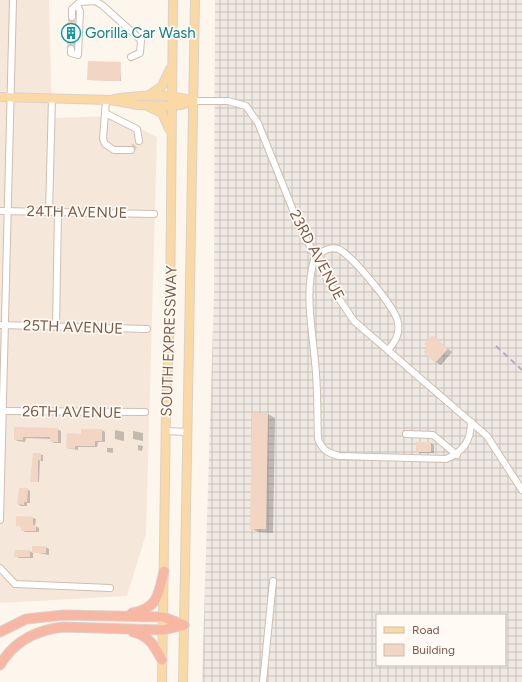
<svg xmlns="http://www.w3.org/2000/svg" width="522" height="682" viewBox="0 0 522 682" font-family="Figtree,sans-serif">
	<defs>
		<pattern id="industrial-grid" width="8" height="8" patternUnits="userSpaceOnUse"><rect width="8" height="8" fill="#efe9e4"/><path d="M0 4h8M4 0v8" fill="none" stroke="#c7c0bb"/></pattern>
	</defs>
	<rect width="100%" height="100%" fill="#fdf6ec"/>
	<polygon fill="#f5e8da" points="0,0 49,0 52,118 114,116 157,137 146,534 127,596 0,603"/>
	<path fill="url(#industrial-grid)" fill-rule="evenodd" d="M215,0H522V682H202L214,294ZM377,615H505V665H377Z"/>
	<g fill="#0003">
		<polygon points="69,20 80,24 76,47 73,49 68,46"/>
		<polygon points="120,62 121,81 88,80"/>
		<polygon points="432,336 452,352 441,365 436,362 428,347"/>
		<polygon points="253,414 268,414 275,418 273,533 258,532 251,528"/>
		<polygon points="15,428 57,429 61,431 61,443 54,443 51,441 51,439 26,438 25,442 18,441 15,440"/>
		<polygon points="102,430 105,432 105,442 98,442 97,447 78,447 78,450 67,448 82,435"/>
		<polygon points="115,430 124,432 124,441 115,439"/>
		<polygon points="133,431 143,433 143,441 133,439"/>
		<polygon points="417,443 431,443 434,445 434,453 420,453 417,451"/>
		<polygon points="138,445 143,446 142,451 138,450"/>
		<polygon points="107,448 113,448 113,453 107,452"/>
		<polygon points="34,454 43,455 43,461 40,461 39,482 31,481"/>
		<polygon points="27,489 30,491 30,503 27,503 27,506 21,506 18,504"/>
		<polygon points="33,518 36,519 35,526 39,528 39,532 25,532 22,530 22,527 17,525"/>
		<polygon points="46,547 49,549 49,555 33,552"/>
		<polygon points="30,551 33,553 33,558 19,558 15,556"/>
	</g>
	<g fill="#f3d5c3">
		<polygon points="68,18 70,21 75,20 74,46 71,45 67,47"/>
		<polygon points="88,61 121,62 120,81 87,80"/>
		<polygon points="432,335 448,349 435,363 423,352 427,347 424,344"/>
		<polygon points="252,413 268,413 266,529 250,529"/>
		<polygon points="14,427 58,428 58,442 50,442 50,437 23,437 23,440 14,440"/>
		<polygon points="81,429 102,429 102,441 95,441 95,446 75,446 75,449 66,448 67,433 81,434"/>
		<rect x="416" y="442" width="15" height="10"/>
		<polygon points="33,453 41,453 41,461 38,460 38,482 30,482"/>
		<polygon points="19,488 28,488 27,502 24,502 24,505 17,504"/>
		<polygon points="16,516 33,517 33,525 36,525 36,531 21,531 21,526 16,526"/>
		<rect x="32" y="546" width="14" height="7"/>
		<polygon points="15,550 30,550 30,557 14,557"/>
	</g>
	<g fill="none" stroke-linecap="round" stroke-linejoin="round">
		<g stroke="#dcd0c4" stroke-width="6" stroke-dasharray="6 3" stroke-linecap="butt">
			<polyline points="71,49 72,17"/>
			<polyline points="131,150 139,141"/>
		</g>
		<g stroke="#d1beb0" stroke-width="8">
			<g id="minor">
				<polyline points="72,17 72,9 80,2 95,1 102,5 141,40 140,53 131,57"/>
				<polyline points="71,49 71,53 78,55 80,11 77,5"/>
				<polyline points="106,100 103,139 105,144 114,150 131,150"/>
				<polyline points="193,101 228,101 246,106 258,123 299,225 330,285 354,321 487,436 522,490"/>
				<polyline points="105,113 137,129 139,141"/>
				<polyline points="0,211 154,214"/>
				<polyline points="49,212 52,98"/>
				<polyline points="0,325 147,329"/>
				<polyline points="56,327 58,212"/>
				<path d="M388,350C395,342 400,334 398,323C397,309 351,254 338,249C330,246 322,252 315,256C304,292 312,326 315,362C318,388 317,414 318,439C322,450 328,453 339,456L446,459C463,452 471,441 471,422"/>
				<polyline points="0,411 145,412"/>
				<polyline points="166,431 188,432"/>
				<polyline points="406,434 433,435 457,455"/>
				<polyline points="0,520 13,0"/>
				<polyline points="0,568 15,584 110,588"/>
				<polyline points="263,682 273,581"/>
			</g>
		</g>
		<g stroke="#dad1cd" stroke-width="10">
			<g id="major">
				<polyline points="148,96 162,86 170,69"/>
				<polyline points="0,97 110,100 138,105 172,106 181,105 193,101"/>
				<path d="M114,99C139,95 169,93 193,101"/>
				<polyline points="149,107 162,113 169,129"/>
				<polyline points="162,682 166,410 170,315 173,0"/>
				<polyline points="183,682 195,0"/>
			</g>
		</g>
		<g stroke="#dad1cd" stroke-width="11">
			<g id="highway">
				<path d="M132,613C158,609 159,593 164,571"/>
				<polyline points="0,632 26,619 64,615 163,617 184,625"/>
				<path d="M133,632C149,635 155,647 162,660"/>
				<path d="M0,665C14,641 36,630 63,627L163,630L184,625"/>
			</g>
		</g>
		<use href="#minor" stroke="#fff" stroke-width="6"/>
		<use href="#major" stroke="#fbd9a5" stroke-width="8"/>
		<use href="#highway" stroke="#f7b7a3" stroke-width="9"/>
		<polyline stroke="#b9a8c9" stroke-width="2" stroke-dasharray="6 4" stroke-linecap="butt" points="496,346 522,370"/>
	</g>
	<defs>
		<g id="building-ring" transform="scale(1)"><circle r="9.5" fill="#fffaf3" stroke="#0f9aa8" stroke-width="1.5"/><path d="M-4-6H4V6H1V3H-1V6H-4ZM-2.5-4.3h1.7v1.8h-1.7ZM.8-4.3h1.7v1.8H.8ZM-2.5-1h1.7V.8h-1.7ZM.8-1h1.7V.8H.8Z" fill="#0f9aa8"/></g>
	</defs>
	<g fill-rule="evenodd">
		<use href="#building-ring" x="71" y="33"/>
	</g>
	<g text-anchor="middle" stroke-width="3.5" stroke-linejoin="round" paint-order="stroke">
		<g font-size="15" fill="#0d838f" stroke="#fffaf3" text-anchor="start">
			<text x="85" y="38">Gorilla Car Wash</text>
		</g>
		<g font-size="15" fill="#7a5c4d" stroke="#fffaf3">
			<text transform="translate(77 212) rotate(1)" y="5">24TH AVENUE</text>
			<text transform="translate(317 255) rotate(62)" y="5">23RD AVENUE</text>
			<text transform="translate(73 327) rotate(2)" y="5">25TH AVENUE</text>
			<text transform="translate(169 341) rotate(-88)" y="5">SOUTH EXPRESSWAY</text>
			<text transform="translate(72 412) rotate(1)" y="5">26TH AVENUE</text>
		</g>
	</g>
	<rect x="376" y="614" width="130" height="52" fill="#fffaf3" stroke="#cabbb1"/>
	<rect x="384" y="627" width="20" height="6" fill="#fbd9a5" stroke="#cabbb1"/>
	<text x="412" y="634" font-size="12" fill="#7a5c4d">Road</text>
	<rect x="384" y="644" width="20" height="12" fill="#f3d5c3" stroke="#cabbb1"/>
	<text x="412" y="654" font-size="12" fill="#7a5c4d">Building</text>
</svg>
